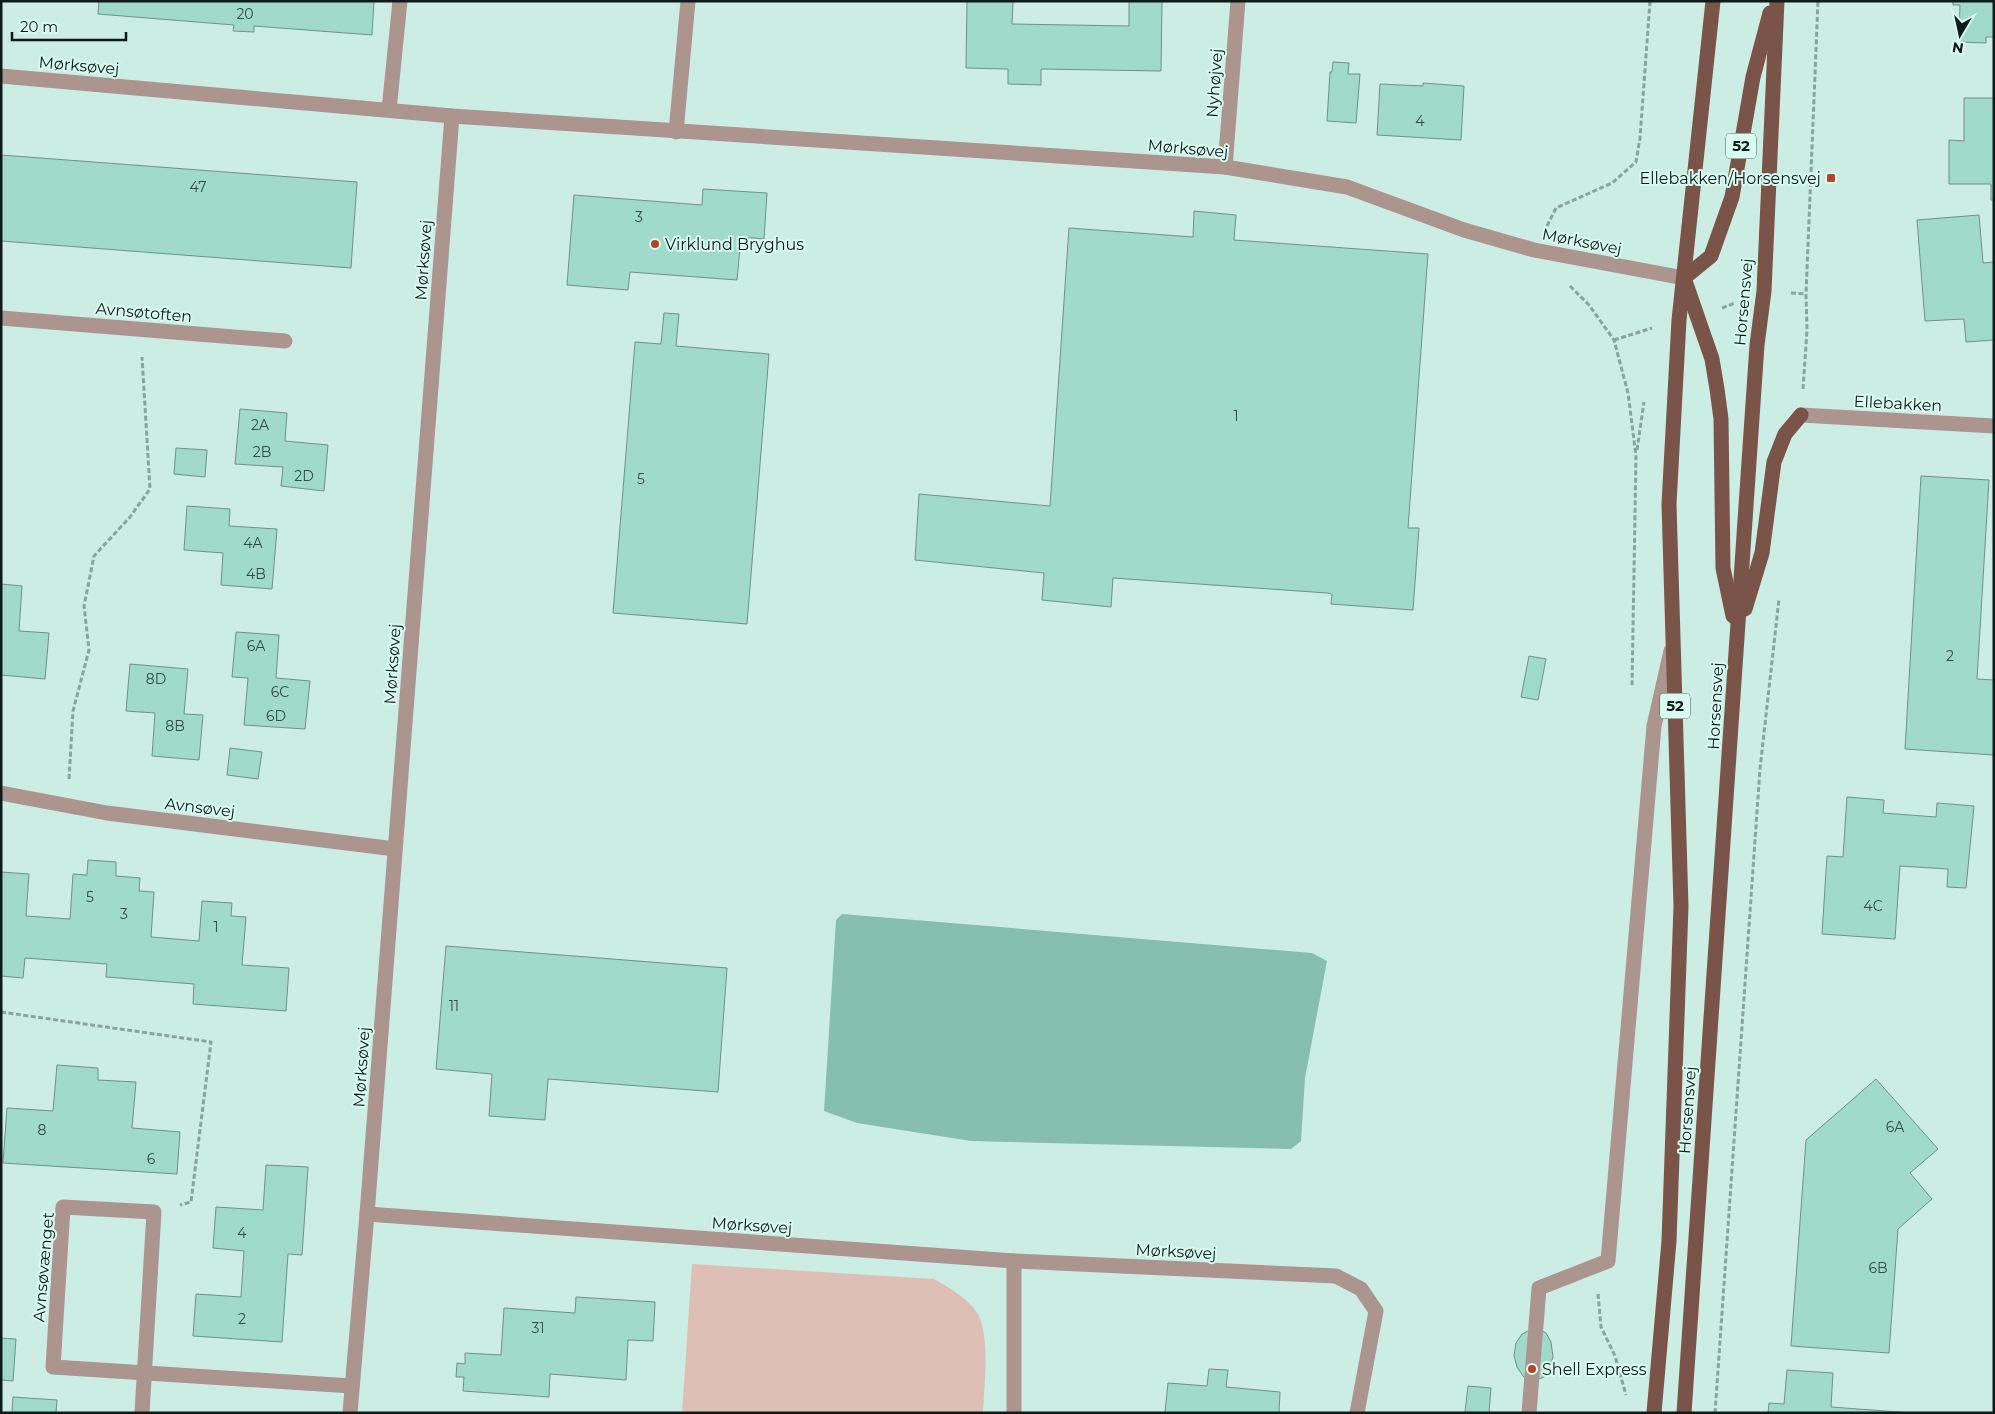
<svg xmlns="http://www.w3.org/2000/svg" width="1995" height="1414" viewBox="0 0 1995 1414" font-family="Montserrat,sans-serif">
	<rect width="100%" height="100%" fill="#ccede3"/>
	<path fill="#debfb5" d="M692,1264L934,1279C947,1286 972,1301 979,1316C990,1342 984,1385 983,1413H682Z"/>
	<polygon fill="#86bfaf" points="842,914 1312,953 1327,961 1305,1078 1301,1141 1291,1149 971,1141 857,1123 824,1111 836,920"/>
	<g fill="#a0daca" stroke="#729088">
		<polygon points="99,1 374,1 372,35 254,26 254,32 233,31 234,25 98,14"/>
		<polygon points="967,1 1013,1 1012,24 1129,26 1129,1 1162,1 1161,71 1041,69 1041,85 1008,84 1008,69 966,68"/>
		<polygon points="1953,1 1994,1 1994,37 1986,37 1986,43 1959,42 1960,5 1953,5"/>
		<polygon points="1333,62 1349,63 1348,74 1360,74 1356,123 1327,121 1330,72 1332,72"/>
		<polygon points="1423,83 1464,86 1461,140 1377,135 1380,84 1423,86"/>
		<polygon points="1964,98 1994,98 1994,200 1991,200 1991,184 1949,184 1949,140 1964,141"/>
		<polygon points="1,155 357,182 351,268 1,241"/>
		<polygon points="703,189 767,193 764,239 741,237 737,280 630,272 628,290 567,285 574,195 702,205"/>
		<polygon points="1194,211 1236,215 1234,240 1428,254 1408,528 1419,528 1413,610 1331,604 1332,594 1327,593 1113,578 1111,607 1042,600 1044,573 915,560 919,494 1050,506 1069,228 1193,237"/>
		<polygon points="1979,215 1983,263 1994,262 1994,340 1966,342 1964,319 1925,321 1917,220"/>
		<polygon points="664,313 679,314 676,346 769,354 747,624 613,613 635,342 661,344"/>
		<polygon points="240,409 287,413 285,441 328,445 324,491 281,486 283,467 235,464"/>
		<polygon points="176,448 207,450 205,477 174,474"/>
		<polygon points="1921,476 1989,480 1977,679 1994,680 1994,755 1905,749"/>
		<polygon points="187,506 230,509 229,526 277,529 272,589 221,585 223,553 184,550"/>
		<polygon points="1,584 22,586 19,631 49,633 45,679 1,675"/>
		<polygon points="236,632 279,635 276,678 310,681 305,729 244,725 248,678 232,677"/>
		<polygon points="1529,656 1546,659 1538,700 1521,697"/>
		<polygon points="130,664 188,669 184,714 203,715 199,760 152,756 155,713 126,711"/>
		<polygon points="230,748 262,752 258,779 227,775"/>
		<polygon points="1847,797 1884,800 1883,813 1936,817 1937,803 1974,806 1966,888 1947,887 1948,869 1900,866 1895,939 1822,934 1827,856 1843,857"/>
		<polygon points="88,860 116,862 116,876 140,878 139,891 154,892 151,937 199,941 202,901 232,903 231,916 246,917 242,965 289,968 286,1011 193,1004 194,984 106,977 107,964 25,958 23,978 1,976 1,872 29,874 26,916 70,919 73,874 87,875"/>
		<polygon points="446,946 727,968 718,1092 548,1079 545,1120 489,1116 492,1074 436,1069"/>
		<polygon points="57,1065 98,1068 98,1080 136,1082 132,1128 180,1132 177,1174 3,1163 7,1108 53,1111"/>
		<polygon points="1876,1079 1938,1149 1910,1173 1932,1199 1898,1229 1889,1353 1791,1346 1806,1140"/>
		<polygon points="266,1165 308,1167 302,1255 288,1254 282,1342 193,1336 196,1294 241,1297 244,1251 213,1248 216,1207 263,1210"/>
		<polygon points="576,1297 655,1302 653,1341 628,1340 626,1380 550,1374 549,1397 463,1391 464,1377 456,1377 457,1363 465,1364 465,1353 501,1355 504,1308 575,1313"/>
		<polygon points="1532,1329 1539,1329 1546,1333 1551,1342 1553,1357 1549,1369 1544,1377 1534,1381 1529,1381 1523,1376 1517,1367 1514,1356 1516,1343 1522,1334"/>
		<polygon points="1,1338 16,1339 13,1381 1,1380"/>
		<polygon points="1209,1369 1228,1370 1226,1387 1280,1392 1279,1413 1165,1413 1168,1383 1207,1386"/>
		<polygon points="1787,1370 1833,1373 1831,1407 1912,1413 1768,1413 1769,1403 1784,1404"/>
		<polygon points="1468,1386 1491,1388 1489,1413 1465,1412"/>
		<polygon points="13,1397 57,1400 56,1413 12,1413"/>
	</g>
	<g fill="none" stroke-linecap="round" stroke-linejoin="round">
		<g stroke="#8aa49d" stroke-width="3" stroke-dasharray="5 2.5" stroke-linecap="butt">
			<polyline points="1547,226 1556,208 1612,183 1636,162 1640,138 1650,1"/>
			<polyline points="1570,286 1589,305 1614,340 1628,393 1636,456 1632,687"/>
			<polyline points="1791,293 1806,294"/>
			<polyline points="1722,308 1735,303"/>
			<polyline points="1614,340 1652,328"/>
			<polyline points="1803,389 1807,330 1806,294 1818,1"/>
			<polyline points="1637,450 1644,402"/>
			<polyline points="69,779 73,711 89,650 84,606 94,556 130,517 150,489 142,357"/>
			<polyline points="1,1012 211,1042 191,1202 180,1205"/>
			<polyline points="1598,1294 1601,1327 1615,1356 1626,1395"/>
			<polyline points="1715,1413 1760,769 1779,599"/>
		</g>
		<g stroke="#ab958e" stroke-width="15">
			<polyline points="1,76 452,116 1225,167 1347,187 1464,230 1534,250 1684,278"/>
			<polyline points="389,110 400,1"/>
			<polyline points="676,132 688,1"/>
			<polyline points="1225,167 1238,1"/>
			<polyline points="1,318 285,341"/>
			<polyline points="1801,415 1994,426"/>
			<polyline points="1,793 107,813 395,849"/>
			<polyline points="367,1214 1014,1261 1336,1276 1361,1289 1376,1311 1357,1413"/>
			<polyline points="142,1413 154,1212 63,1207 53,1367 352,1386"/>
			<polyline points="350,1413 367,1214 452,116"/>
			<polyline points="1014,1413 1014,1261"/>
			<polyline points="1529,1413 1539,1288 1608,1261 1654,726 1671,651"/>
		</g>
		<g stroke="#7a5449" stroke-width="15">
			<polyline points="1745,609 1762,553 1774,462 1785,434 1801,415"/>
			<polyline points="1733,616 1723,568 1721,419 1717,389 1712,359 1684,278 1711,256 1732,197 1753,77 1770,13"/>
			<polyline points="1654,1413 1669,1241 1681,906 1669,504 1679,320 1713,1"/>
			<polyline points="1684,1413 1757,345 1764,291 1777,1"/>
		</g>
	</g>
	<g fill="#b04825" stroke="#d9faf1" stroke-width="2">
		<rect x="1826" y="173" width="10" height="10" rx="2.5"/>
		<circle cx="655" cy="244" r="5"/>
		<circle cx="1532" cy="1369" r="5"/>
	</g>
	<g text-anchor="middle" stroke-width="4" stroke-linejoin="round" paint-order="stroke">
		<g font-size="14" fill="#334b44">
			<text x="245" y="19">20</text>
			<text x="1420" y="126">4</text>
			<text x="198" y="192">47</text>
			<text x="639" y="222">3</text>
			<text x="1236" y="421">1</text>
			<text x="260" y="430">2A</text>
			<text x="262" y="457">2B</text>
			<text x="304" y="481">2D</text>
			<text x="641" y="484">5</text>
			<text x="253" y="548">4A</text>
			<text x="256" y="579">4B</text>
			<text x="256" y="651">6A</text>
			<text x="1950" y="661">2</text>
			<text x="156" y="684">8D</text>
			<text x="280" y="697">6C</text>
			<text x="276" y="721">6D</text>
			<text x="175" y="731">8B</text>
			<text x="90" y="902">5</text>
			<text x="1873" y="911">4C</text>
			<text x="124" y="919">3</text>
			<text x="216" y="932">1</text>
			<text x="454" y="1011">11</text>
			<text x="1895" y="1132">6A</text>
			<text x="42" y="1135">8</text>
			<text x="151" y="1164">6</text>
			<text x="242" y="1238">4</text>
			<text x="1878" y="1273">6B</text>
			<text x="242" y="1324">2</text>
			<text x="538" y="1333">31</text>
		</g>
		<g fill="#d9faf1" stroke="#4c5e59" stroke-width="1">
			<rect x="1726" y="133.5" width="30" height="25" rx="4"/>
			<rect x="1660" y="693.5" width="30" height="25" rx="4"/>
		</g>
		<g font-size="15" font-weight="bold" fill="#0f1b18">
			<text x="1741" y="151">52</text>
			<text x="1675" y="711">52</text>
		</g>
		<g font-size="16" fill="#0f1b18" stroke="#d9faf1">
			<text transform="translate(79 65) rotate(5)" y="6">Mørksøvej</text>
			<text transform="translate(1214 83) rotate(-86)" y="6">Nyhøjvej</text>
			<text transform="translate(1188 148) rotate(5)" y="6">Mørksøvej</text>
			<text transform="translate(1582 241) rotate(11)" y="6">Mørksøvej</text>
			<text transform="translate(423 260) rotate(-86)" y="6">Mørksøvej</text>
			<text transform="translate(1743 302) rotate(-85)" y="6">Horsensvej</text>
			<text transform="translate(144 312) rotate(5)" y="6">Avnsøtoften</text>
			<text transform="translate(1898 403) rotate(3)" y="6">Ellebakken</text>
			<text transform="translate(392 664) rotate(-86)" y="6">Mørksøvej</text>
			<text transform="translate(1715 706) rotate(-87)" y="6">Horsensvej</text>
			<text transform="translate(200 807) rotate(7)" y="6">Avnsøvej</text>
			<text transform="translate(361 1067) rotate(-86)" y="6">Mørksøvej</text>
			<text transform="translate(1687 1110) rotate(-86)" y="6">Horsensvej</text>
			<text transform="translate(752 1225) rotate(4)" y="6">Mørksøvej</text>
			<text transform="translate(1176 1251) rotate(3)" y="6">Mørksøvej</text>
			<text transform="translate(43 1267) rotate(-85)" y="6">Avnsøvænget</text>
		</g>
		<g font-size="16" fill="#0f1b18" stroke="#d9faf1" text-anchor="start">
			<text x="1821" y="184" text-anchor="end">Ellebakken/Horsensvej</text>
			<text x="665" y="250">Virklund Bryghus</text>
			<text x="1542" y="1375">Shell Express</text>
		</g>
	</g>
	<rect width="1995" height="1414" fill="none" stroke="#0f1b18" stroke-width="5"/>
	<g transform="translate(1960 35) rotate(189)" stroke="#d9faf1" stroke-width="4" paint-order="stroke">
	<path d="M0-4L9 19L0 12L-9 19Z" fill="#0f1b18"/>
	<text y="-8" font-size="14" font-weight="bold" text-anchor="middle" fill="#0f1b18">N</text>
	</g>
	<path d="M12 32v8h114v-8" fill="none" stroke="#0f1b18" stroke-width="2.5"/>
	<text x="20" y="32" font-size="15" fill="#0f1b18" stroke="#d9faf1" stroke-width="4" paint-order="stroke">20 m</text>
</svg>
